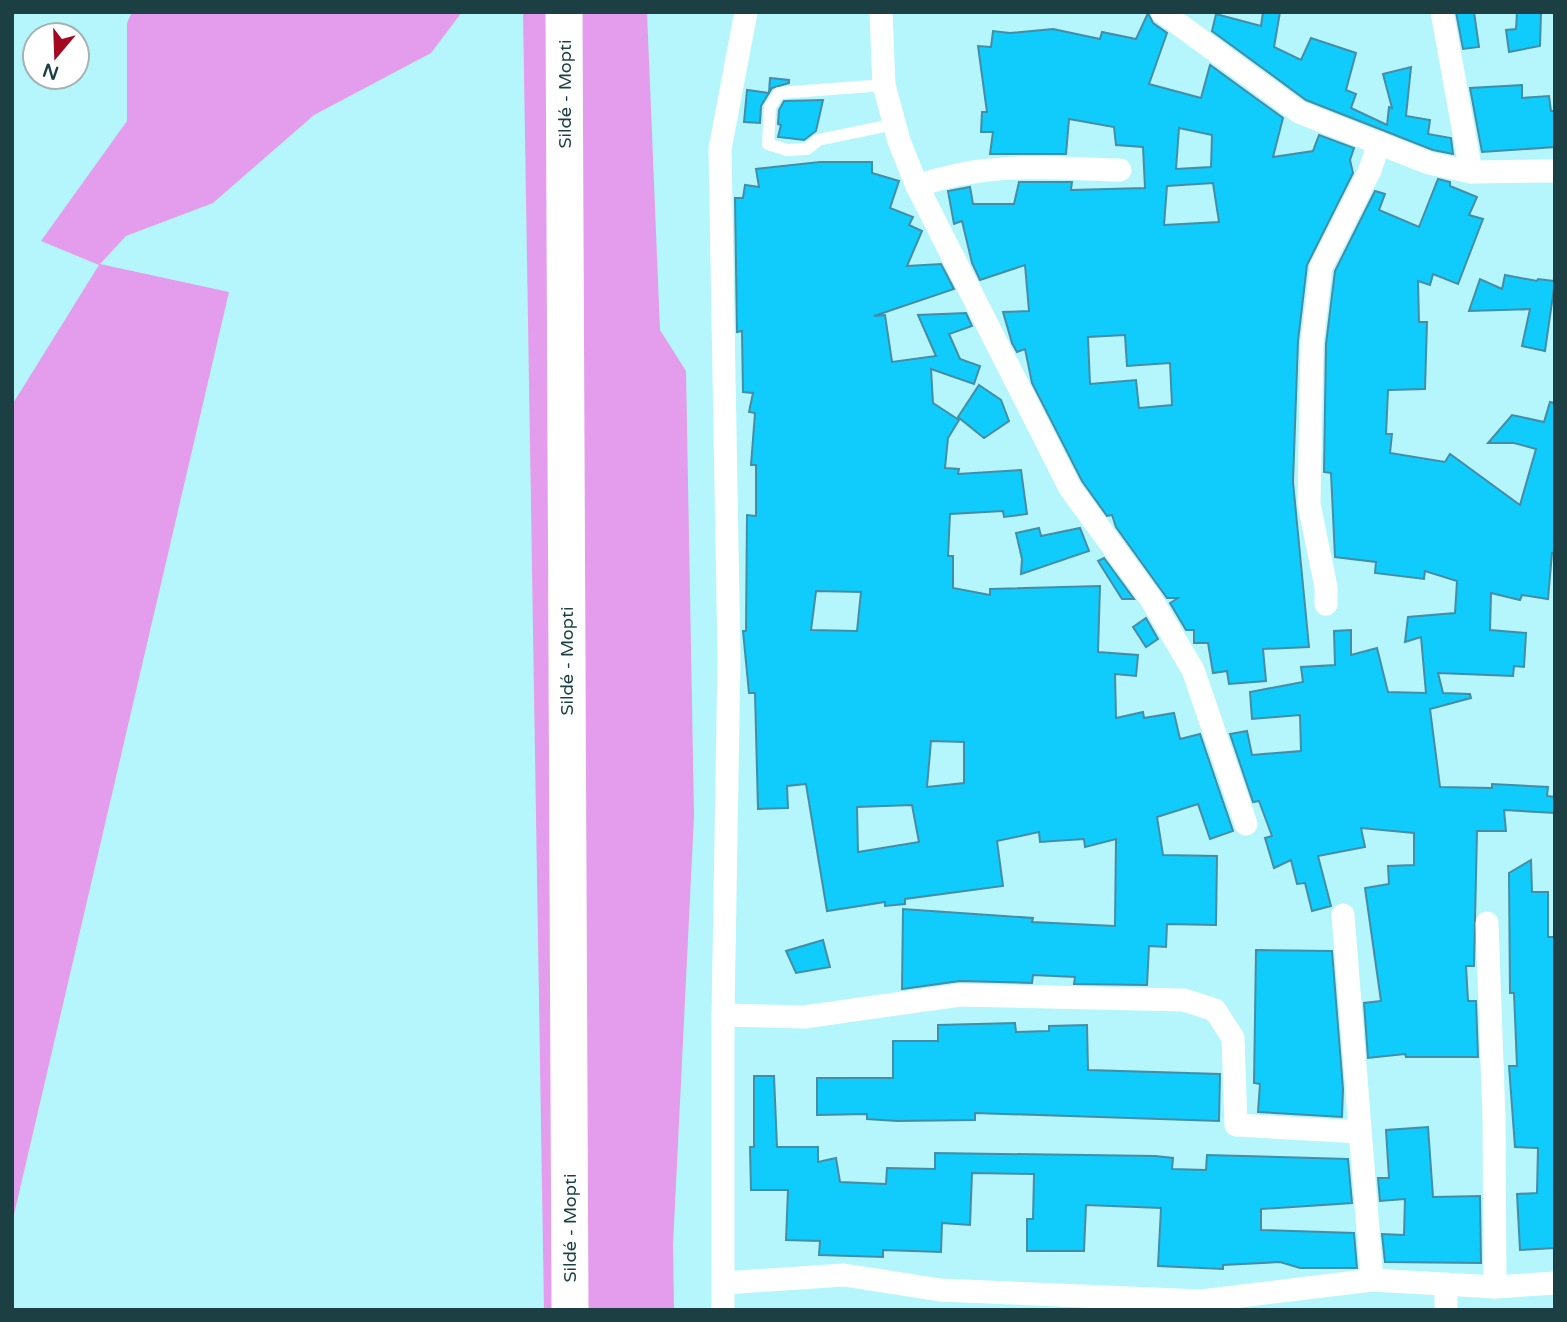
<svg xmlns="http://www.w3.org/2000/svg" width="1567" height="1322" viewBox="0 0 1567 1322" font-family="'Varela Round',sans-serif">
	<rect width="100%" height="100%" fill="#b5f6fc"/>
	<g fill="#e49cec">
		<polygon points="132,12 462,12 431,53 314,115 213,203 126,236 100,264 229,292 12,1223 12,405 99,265 41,241 127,121 127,23"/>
		<polygon points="523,12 647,12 660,330 686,371 694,816 673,1245 674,1310 544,1310"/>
	</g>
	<g fill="#10ccfc" stroke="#448da7" stroke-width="2" fill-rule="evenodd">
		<polygon points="1263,12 1280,12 1274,47 1301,60 1311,38 1356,53 1346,90 1356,94 1351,108 1387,125 1389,107 1392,108 1383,74 1411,67 1406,116 1430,120 1428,134 1451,138 1453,154 1433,150 1306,100 1212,31 1216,14 1261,26"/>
		<polygon points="1456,12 1474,12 1479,47 1463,49"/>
		<polygon points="1517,12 1541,12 1540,46 1509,52 1506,30 1516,29"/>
		<path d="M1148,13L1153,23L1167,33L1149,84L1201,98L1210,65L1283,118L1273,157L1313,151L1319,135L1354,148L1350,160L1353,173L1307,265L1298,341L1293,482L1309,647L1263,649L1266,681L1229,684L1227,671L1213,673L1208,643H1194V630H1186L1170,603L1178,598H1167L1116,527L1112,515L1107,516L1082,481L1032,383L1025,349L1017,352L1012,343L1003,312L1029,311L1025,265L980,280L972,263L962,221L954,224L948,191L970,187L973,204H1014L1019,182H1072L1071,190L1145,188L1143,147L1116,145L1114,127L1069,119L1066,154H990L993,132H981L982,112H987L978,46L991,47L993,31L1010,33L1053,29L1100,39L1102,32L1136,39ZM1179,128L1212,135L1211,167L1176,169ZM1213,183L1219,222L1164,225L1167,186ZM1125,335L1127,366L1170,363L1172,405L1139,408L1136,380L1090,384L1088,337Z"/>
		<polygon points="770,78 789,80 789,83 772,88 761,106 760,123 744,122 747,90 769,93"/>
		<polygon points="1522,85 1522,98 1549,96 1551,111 1555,111 1555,147 1482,152 1470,88"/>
		<polygon points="823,100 816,131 804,140 778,137 781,125 778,124 779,110 784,101"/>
		<path d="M820,162H872V173L899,181L890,208L913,217L909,225L922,231L907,266L941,264L954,289L874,316L885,315L892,362L936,356L918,315L966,313L972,326L949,334L960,359L980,366L974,384L931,369L933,403L959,420L948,438L945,468L959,469L958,474L1021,470L1027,514L1004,517L1003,511L950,514L948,556H953V588L990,595V589L1100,586L1098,652L1138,655L1136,676L1115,674L1116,718L1143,712L1144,718L1174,713L1180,739L1200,734L1233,831L1210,839L1198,804L1157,817L1163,855L1217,856L1216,925L1167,924L1166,947L1149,946L1147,985L1074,984L1075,977L1033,975L1032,983L960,981L902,989L903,909L1033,918L1032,922L1115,926L1116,839L1085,847L1084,839L1040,842L1039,832L997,841L1003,886L905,899V904L885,906V902L827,911L806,784L787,786L788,808L758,809L755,693H749L743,631H746L747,515L756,516V465H751L755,413L749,412L753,393L743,392L742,331L737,332L735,198H743L745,185L759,187L756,169ZM816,591L861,592L857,631L811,630ZM931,741L964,742V783L927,787ZM912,805L919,842L858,852L857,807Z"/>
		<polygon points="1438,179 1450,182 1450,186 1477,197 1469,215 1483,219 1458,284 1433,274 1430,285 1418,281 1419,322 1427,322 1425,389 1388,390 1386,434 1392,434 1390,453 1445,462 1450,454 1520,505 1536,449 1514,443 1488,443 1512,415 1544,422 1550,402 1555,403 1555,553 1552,553 1548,599 1522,595 1520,600 1491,593 1490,630 1526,633 1524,667 1514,666 1513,676 1438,673 1443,693 1470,694 1471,698 1430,709 1440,787 1492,788 1492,784 1548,787 1547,796 1555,797 1555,813 1504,810 1506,831 1477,831 1474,966 1466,966 1468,1001 1476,1001 1478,1057 1406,1057 1405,1054 1368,1058 1364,1003 1381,1001 1365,888 1389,884 1388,866 1414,865 1414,833 1361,828 1365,847 1318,856 1331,906 1312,911 1305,883 1297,884 1291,860 1274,868 1265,838 1272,836 1259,801 1253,802 1230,734 1247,731 1252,755 1301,751 1300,715 1252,719 1250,692 1303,682 1301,667 1335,665 1334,631 1351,630 1351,655 1377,648 1388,692 1426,693 1421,637 1405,642 1408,617 1455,613 1457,581 1425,571 1424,579 1375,573 1376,562 1335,557 1331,473 1324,472 1326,344 1335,271 1375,191 1385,194 1379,210 1419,227"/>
		<polygon points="1505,275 1537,281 1538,279 1555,281 1545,351 1522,346 1530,309 1469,311 1480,279 1502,289"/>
		<polygon points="979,385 1001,400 1009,421 984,438 958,417"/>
		<polygon points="1039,528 1041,536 1080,528 1089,551 1021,574 1022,559 1016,533"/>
		<polygon points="1104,558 1134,599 1122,599 1098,561"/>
		<polygon points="1146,618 1158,639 1146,647 1133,627"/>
		<polygon points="1531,860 1532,892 1548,892 1548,937 1555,937 1555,1248 1520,1250 1517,1194 1537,1193 1538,1148 1515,1147 1509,1066 1517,1066 1514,993 1510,993 1509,873"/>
		<polygon points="823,940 830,967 796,973 786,951"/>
		<polygon points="1256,950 1332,951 1343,1089 1342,1117 1258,1112 1260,1084 1254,1083"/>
		<polygon points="1015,1023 1016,1032 1049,1031 1049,1026 1087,1025 1088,1070 1220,1074 1219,1121 975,1113 975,1120 897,1121 867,1119 867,1114 817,1115 817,1078 893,1078 893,1041 938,1041 938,1025"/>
		<polygon points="754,1076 774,1076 777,1147 818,1147 818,1162 836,1158 840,1182 886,1184 887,1168 935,1169 935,1153 1155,1156 1173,1158 1172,1169 1206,1170 1207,1155 1348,1159 1352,1203 1261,1209 1261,1230 1354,1233 1357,1268 1300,1268 1280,1262 1223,1265 1223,1269 1158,1266 1161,1208 1086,1205 1084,1251 1027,1251 1027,1219 1033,1219 1034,1174 972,1173 970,1225 942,1223 941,1252 883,1250 883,1257 819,1255 820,1241 786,1240 788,1190 751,1190 750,1147 754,1147"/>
		<polygon points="1428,1127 1433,1197 1480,1196 1481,1263 1385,1262 1382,1234 1404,1235 1405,1199 1380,1201 1378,1178 1389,1178 1386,1130"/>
	</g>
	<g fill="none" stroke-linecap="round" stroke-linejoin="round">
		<polyline stroke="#fff" stroke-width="12" points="884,85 779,93 770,107 768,144 787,150 807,149 818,140 895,124"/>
		<g stroke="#fff" stroke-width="23">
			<polyline points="881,12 884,85 899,141 917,186 1070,488 1151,599 1193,670 1246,824"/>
			<polyline points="1162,12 1299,112 1429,163 1471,172 1555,171"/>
			<polyline points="1442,12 1471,172"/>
			<path d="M917,186C988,161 1046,168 1120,170"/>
			<polyline points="1326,604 1326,587 1309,504 1312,343 1321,267 1370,170 1379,143"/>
			<polyline points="1343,915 1372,1280"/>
			<polyline points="1487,923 1494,1118 1495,1287"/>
			<polyline points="723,1015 804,1017 960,995 1184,1000 1215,1010 1233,1038 1236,1125 1360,1132"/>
			<polyline points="724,1283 844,1275 940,1290 1201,1301 1372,1280 1495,1287 1555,1283"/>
			<polyline points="1446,1284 1446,1310"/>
			<polyline points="723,1310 723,1015 729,658 720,149 746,12"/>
		</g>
		<polyline stroke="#fff" stroke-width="37" points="564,12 570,1310"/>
	</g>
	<g text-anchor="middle" stroke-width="5" stroke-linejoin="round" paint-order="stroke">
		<g font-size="18" fill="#1b3f42" stroke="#fff">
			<text transform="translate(565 94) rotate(-90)" y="6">Sildé - Mopti</text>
			<text transform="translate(567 661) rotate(-90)" y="6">Sildé - Mopti</text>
			<text transform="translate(570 1228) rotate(-90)" y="6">Sildé - Mopti</text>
		</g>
	</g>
	<rect width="1567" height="1322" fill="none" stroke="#1b3f42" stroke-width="28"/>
	<g transform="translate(56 56) rotate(199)"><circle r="33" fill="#ffffff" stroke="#a4b2b3" stroke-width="2"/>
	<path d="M0-5L12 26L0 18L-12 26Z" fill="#a40821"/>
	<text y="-10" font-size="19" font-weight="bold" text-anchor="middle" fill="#1b3f42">N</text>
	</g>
</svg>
